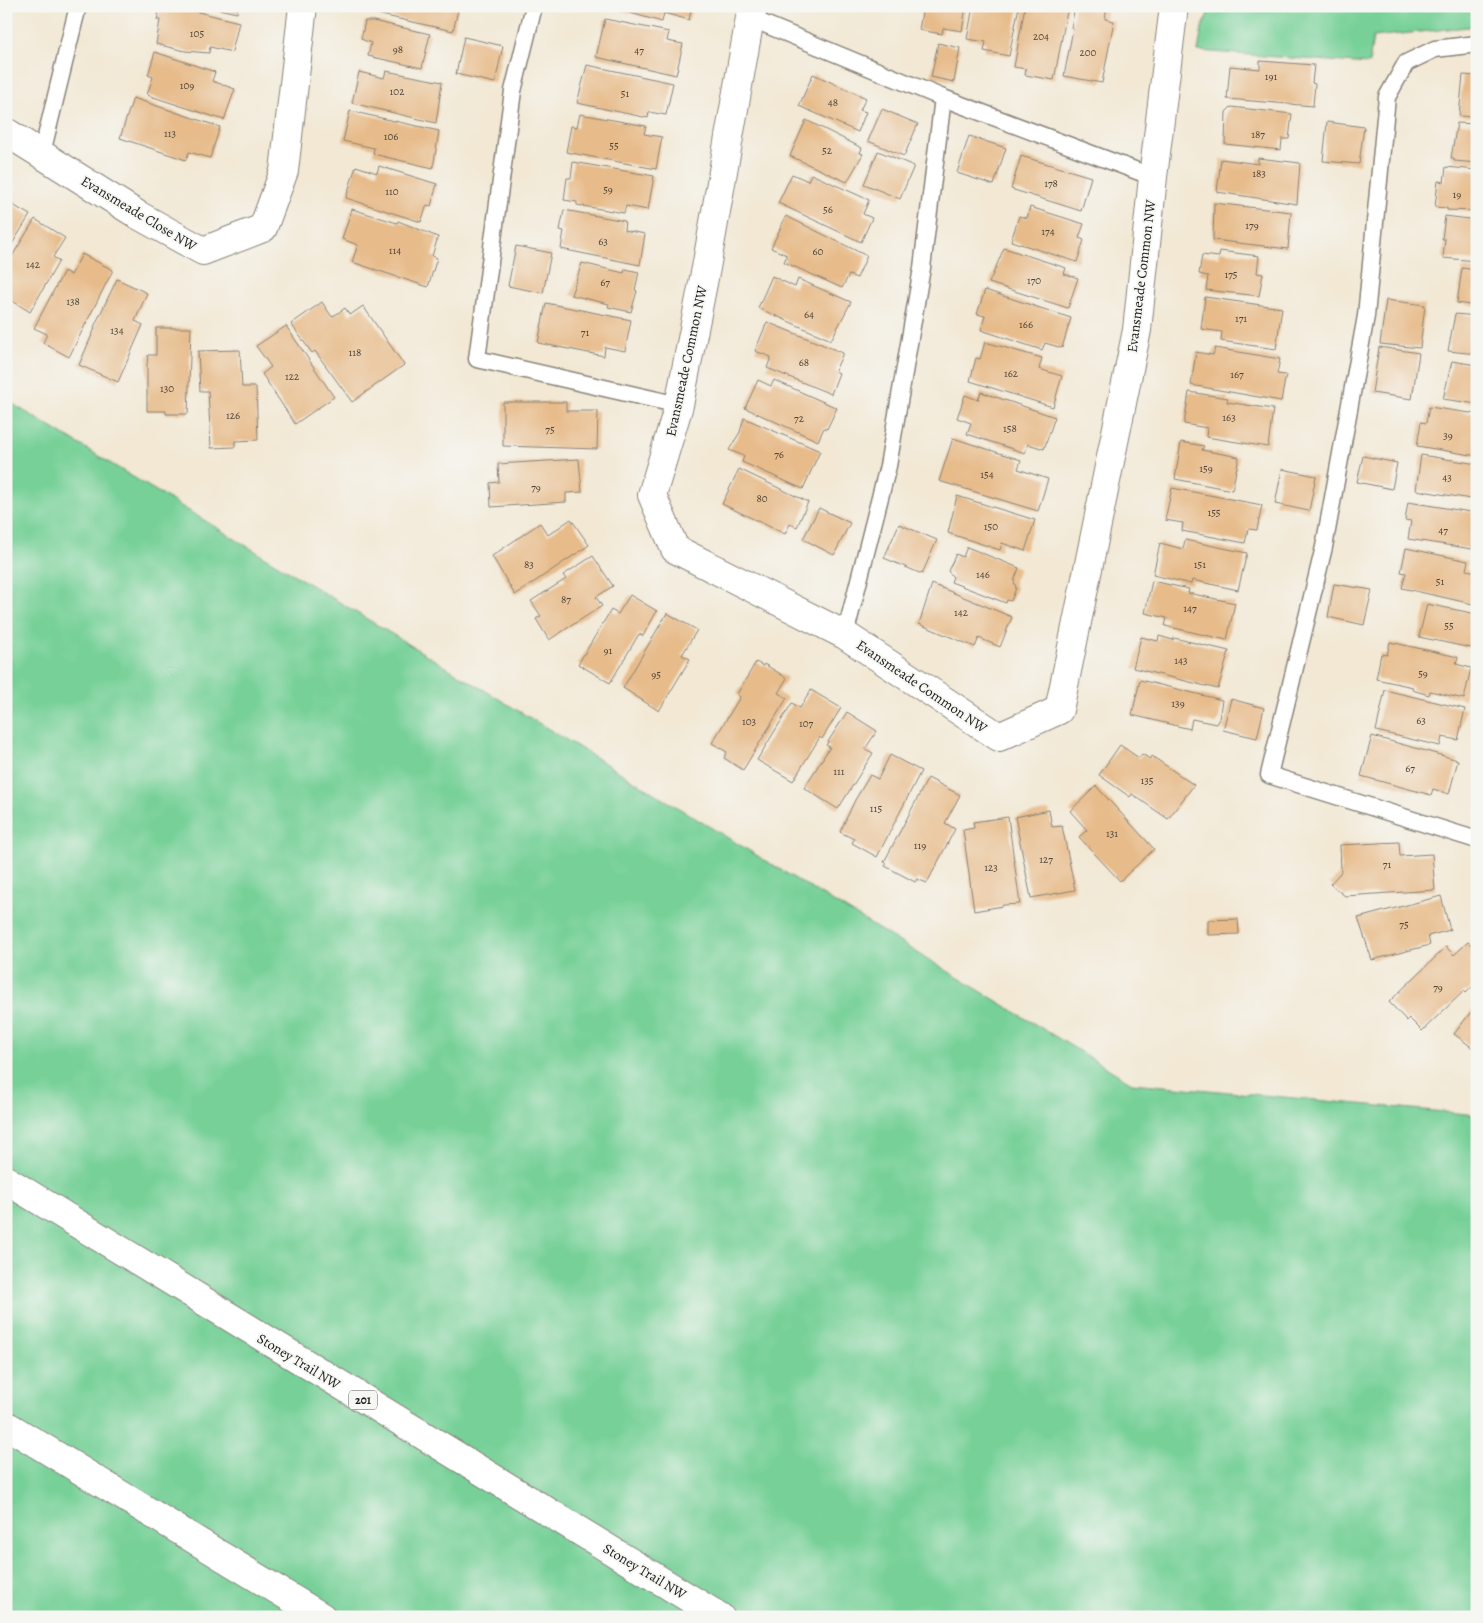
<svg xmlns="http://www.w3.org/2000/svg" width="1483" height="1623" viewBox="0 0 1483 1623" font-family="Alegreya,serif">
	<rect width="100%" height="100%" fill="#f6f6f2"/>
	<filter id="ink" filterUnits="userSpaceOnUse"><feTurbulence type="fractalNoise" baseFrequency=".02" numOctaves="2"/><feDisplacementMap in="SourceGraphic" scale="10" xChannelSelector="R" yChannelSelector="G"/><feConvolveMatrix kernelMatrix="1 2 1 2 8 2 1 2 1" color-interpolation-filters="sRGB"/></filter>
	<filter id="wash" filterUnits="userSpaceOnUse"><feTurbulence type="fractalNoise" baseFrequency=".0096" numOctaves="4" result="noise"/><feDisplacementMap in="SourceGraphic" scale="20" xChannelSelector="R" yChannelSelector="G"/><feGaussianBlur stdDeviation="1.12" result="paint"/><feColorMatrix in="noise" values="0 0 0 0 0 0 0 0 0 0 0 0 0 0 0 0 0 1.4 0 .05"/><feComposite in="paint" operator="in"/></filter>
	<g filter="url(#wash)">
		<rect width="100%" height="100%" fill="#f2e8d4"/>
		<g fill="#76d097" stroke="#49765a">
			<polygon points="1211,6 1477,6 1477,26 1373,37 1369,64 1198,51 1202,28"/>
			<polygon points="6,400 1132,1083 1477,1115 1477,1617 6,1617"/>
		</g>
		<g id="blocks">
			<g fill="#e7bb8a">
				<polygon points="160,6 185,11 186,9 239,22 232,52 210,47 209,53 185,51 156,44 160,20 157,20"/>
				<polygon points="205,6 238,6 237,13"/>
				<polygon points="369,6 459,6 453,31 368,12"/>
				<polygon points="606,6 692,6 689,20 664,13 662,22"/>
				<polygon points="923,6 966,6 962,31 943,28 942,34 919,30"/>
				<polygon points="973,6 1019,6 1009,56 984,51 986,42 967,39"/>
				<polygon points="1025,6 1068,6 1054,80 1025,75 1026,69 1014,67"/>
				<polygon points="1075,6 1107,6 1105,19 1114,21 1102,83 1064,76 1073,29 1071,28"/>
				<polygon points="605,19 669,32 667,41 683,44 676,75 596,57"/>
				<polygon points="365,21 373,21 430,34 422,68 368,56 371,43 361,39"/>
				<polygon points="464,37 503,46 495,83 456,74"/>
				<polygon points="938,43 960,48 954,82 931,77"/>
				<polygon points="155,52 215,72 212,81 235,89 224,120 147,95 153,77 148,75"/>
				<polygon points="1260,61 1314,65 1312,83 1315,84 1313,106 1227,99 1230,66 1260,69"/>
				<polygon points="587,65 673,83 666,115 649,112 648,118 577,103"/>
				<polygon points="386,71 442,82 436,123 352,103 359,72 384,78"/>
				<polygon points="813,74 866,98 860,110 866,112 858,132 799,106"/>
				<polygon points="1463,75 1477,76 1477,117 1459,116"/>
				<polygon points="133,98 220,127 210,158 189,152 186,160 120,138"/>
				<polygon points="1231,107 1292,114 1289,139 1282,139 1281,150 1225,144 1226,112"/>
				<polygon points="882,109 918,124 904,156 868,141"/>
				<polygon points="350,111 439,131 433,168 373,154 374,148 343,141"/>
				<polygon points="580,114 646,126 644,134 662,137 656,169 566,152 571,126 577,127"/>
				<polygon points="806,120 862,148 860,153 863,154 847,182 790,156"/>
				<polygon points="1327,122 1364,127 1359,164 1323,161"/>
				<polygon points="1457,123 1477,124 1477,163 1454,161 1454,158 1451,158"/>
				<polygon points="969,136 1006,148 994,185 957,173"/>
				<polygon points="878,151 914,166 900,199 864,184"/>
				<polygon points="1021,156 1091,177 1081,211 1011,189"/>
				<polygon points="1258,158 1300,163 1297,204 1217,192 1221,159 1258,164"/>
				<polygon points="573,162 654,176 648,210 626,206 624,213 577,205 577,202 564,200 567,178 571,178"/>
				<polygon points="356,166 377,173 379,166 437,184 431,206 427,205 421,222 346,198"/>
				<polygon points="1446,167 1477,170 1477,211 1447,210 1447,208 1435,207 1438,181 1444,182"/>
				<polygon points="792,174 808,181 811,174 869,200 863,214 872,218 861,242 778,203"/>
				<polygon points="6,201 30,215 6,254"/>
				<polygon points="1214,203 1291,212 1288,249 1213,240"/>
				<polygon points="1030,207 1084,224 1079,238 1084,240 1077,262 1011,241 1019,216 1027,218"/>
				<polygon points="352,209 397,223 398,221 438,237 432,256 437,258 428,287 352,262 358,245 342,239"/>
				<polygon points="564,210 625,221 624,230 645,234 640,265 561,249 564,231 560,230"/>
				<polygon points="786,216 867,256 857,278 849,275 842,288 784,262 787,255 771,248"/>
				<polygon points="1445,216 1477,220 1477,261 1443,258 1445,239 1442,239"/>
				<polygon points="35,219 65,238 53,257 59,261 30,312 11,300 12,298 6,295 6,266"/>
				<polygon points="516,246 551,253 543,293 508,286"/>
				<polygon points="1004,248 1066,268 1064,274 1078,278 1068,308 989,283"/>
				<polygon points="1220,251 1259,256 1257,273 1263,274 1259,296 1206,290 1208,276 1199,274 1202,255 1219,257"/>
				<polygon points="82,254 113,270 69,357 43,343 47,334 34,328 64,271 71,275"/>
				<polygon points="582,263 624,273 625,269 639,272 635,290 637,291 631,312 608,307 609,304 571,295"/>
				<polygon points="1462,268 1477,270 1477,306 1457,303"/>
				<polygon points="772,276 795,287 798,279 851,302 831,340 758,308"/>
				<polygon points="117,279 147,293 135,321 143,325 118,382 79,365 95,328 94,327"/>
				<polygon points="985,290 1071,318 1062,348 1045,343 1042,350 981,330 985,316 977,314"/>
				<polygon points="1205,297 1282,308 1276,349 1221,341 1222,332 1201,329"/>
				<polygon points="1386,300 1425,305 1420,348 1380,344"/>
				<polygon points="322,302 332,317 345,308 350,315 363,306 404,365 352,402 315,351 312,353 291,324"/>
				<polygon points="546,303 631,320 625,351 605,347 604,356 538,343"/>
				<polygon points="1455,314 1477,316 1477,354 1448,351"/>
				<polygon points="767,322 843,353 835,371 839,373 831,394 767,368 771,357 755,351"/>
				<polygon points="286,326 334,397 295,424 262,374 271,367 256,346"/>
				<polygon points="156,328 191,328 188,414 166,414 166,411 147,411 147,365 148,355 156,355"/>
				<polygon points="985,342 1042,358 1039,369 1062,376 1053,407 970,381 976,358 980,359"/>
				<polygon points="1379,347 1419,353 1412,399 1372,393"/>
				<polygon points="1215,348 1280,359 1277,374 1286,375 1281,401 1191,385 1196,352 1213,355"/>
				<polygon points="240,350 242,387 256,387 258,440 235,441 235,447 211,448 208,391 200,391 198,351"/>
				<polygon points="1452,361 1477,365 1477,404 1443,399"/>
				<polygon points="758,380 771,386 774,380 837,408 827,429 824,428 818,441 745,408"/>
				<polygon points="981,392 1055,417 1044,449 1028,444 1025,453 967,434 971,423 957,418 965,395 978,400"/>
				<polygon points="1189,392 1228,398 1227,402 1273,409 1268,447 1206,437 1207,428 1184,424"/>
				<polygon points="503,402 566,402 566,411 598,411 597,449 503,446"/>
				<polygon points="1429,407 1477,414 1477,456 1417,446 1421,422 1426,423"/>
				<polygon points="744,418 820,451 803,489 742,462 744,456 729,450 740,432"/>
				<polygon points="953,438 1021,460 1018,469 1048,479 1038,511 939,481"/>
				<polygon points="1181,442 1204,446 1202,450 1239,457 1232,490 1175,479"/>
				<polygon points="1421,455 1477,464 1477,500 1416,490"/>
				<polygon points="1363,456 1397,463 1392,489 1357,482"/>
				<polygon points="579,459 582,492 566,493 566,502 491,507 490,483 499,482 498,464"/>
				<polygon points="739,469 808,502 797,527 790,524 785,534 722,504"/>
				<polygon points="1282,469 1316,476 1309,511 1275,504"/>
				<polygon points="1172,488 1262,505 1257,530 1248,529 1245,543 1182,531 1183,523 1165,520"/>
				<polygon points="957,496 1035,520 1025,551 1002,543 1000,550 948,533"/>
				<polygon points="1408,502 1477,513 1477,545 1473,544 1472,549 1408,539 1411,521 1405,520"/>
				<polygon points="819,508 850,523 834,555 803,539"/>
				<polygon points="571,519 589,545 515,595 492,556 540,523 548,535"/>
				<polygon points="899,524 937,540 922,574 884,558"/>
				<polygon points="1185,540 1247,553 1238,590 1192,580 1191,584 1153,575 1160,543 1183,549"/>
				<polygon points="967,547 1019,568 1014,581 1016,588 1011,601 1007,600 1006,603 951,582 953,577 948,571 956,554 963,557"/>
				<polygon points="1406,548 1468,561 1466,570 1477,572 1477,605 1402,588 1406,573 1401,572"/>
				<polygon points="593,556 613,586 596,597 602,606 549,640 536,619 541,616 531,601 566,579 563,575"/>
				<polygon points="1152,581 1189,589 1188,593 1235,603 1227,640 1165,626 1167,618 1145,613"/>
				<polygon points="932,584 1012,617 1000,647 979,638 975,647 919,624"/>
				<polygon points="1334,584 1372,590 1364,625 1328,617"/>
				<polygon points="630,595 657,611 643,636 639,634 610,683 578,664 611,610 618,614"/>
				<polygon points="1427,604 1477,614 1477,632 1475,631 1471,648 1419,637"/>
				<polygon points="667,613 697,630 682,655 690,659 659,711 623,688"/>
				<polygon points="1159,636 1173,640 1174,638 1229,651 1218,689 1133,668 1141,637 1158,641"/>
				<polygon points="1390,642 1458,657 1456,664 1471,668 1464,699 1430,691 1429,695 1412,690 1413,687 1376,679 1381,654 1387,655"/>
				<polygon points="756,662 763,666 764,664 787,678 778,693 787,698 743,770 724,758 727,752 712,743 740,697 737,694"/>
				<polygon points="1140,680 1222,700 1219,719 1216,724 1192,719 1190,729 1132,715"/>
				<polygon points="811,690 841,708 822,739 820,737 793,781 757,760 792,703 800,708"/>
				<polygon points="1385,690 1465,709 1458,740 1442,737 1440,746 1376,731"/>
				<polygon points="1231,699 1264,708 1257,738 1223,730"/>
				<polygon points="847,712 877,731 865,749 873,753 838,809 804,788 830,747 826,745"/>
				<polygon points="1372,736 1458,760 1449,794 1433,789 1431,795 1361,776"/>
				<polygon points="1120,745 1139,758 1142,754 1150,759 1152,756 1194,785 1168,819 1132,794 1130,797 1099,775"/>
				<polygon points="890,755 921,771 877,857 852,843 854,839 840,832 855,800 870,775 878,779"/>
				<polygon points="928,778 960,795 945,823 955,829 927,883 917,879 915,882 885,866 887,863 884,862"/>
				<polygon points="1096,786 1154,849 1120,881 1079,837 1087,830 1070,811"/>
				<polygon points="1049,810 1052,827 1062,826 1075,890 1031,898 1015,817"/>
				<polygon points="1008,817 1020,904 1003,905 1003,906 974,911 963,830 974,828 973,822"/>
				<polygon points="1399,842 1400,856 1432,854 1435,890 1345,896 1330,884 1341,872 1340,845"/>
				<polygon points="1441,896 1450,930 1428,936 1430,945 1372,960 1358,918"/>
				<polygon points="1238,919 1239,934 1208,935 1208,920"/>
				<polygon points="1468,942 1477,951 1477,982 1466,993 1464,991 1422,1031 1409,1018 1407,1021 1389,1002 1446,947 1454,955"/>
				<polygon points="1477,1004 1477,1051 1454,1034"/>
			</g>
		</g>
	</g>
	<g filter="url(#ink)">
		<use href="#blocks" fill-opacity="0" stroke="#878278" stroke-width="1"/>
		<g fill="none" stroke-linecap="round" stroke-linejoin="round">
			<g stroke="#878278" stroke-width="19">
				<g id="service">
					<polyline points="534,6 513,91 477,359 679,405"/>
					<polyline points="750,18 943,98 1153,177"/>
					<polyline points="1477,44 1435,49 1406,63 1387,97 1366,316 1324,547 1269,775 1477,840"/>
					<polyline points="42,153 78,6"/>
					<polyline points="845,635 888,466 922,268 943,98"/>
				</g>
			</g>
			<g stroke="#878278" stroke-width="30">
				<g id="minor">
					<polyline points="754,6 750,18 706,268 679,405 652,495 675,549 845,635 999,737 1059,710 1137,330 1153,177 1174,6"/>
					<polyline points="6,132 138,215 203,251 263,228 284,171 303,6"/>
				</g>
			</g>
			<g stroke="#878278" stroke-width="30">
				<g id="motorway">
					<polyline points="6,1180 720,1617"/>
					<polyline points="6,1425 322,1617"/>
				</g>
			</g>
			<use href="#service" stroke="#fff" stroke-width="16"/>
			<use href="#minor" stroke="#fff" stroke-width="28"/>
			<use href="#motorway" stroke="#fff" stroke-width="28"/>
		</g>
	</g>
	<g text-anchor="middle" stroke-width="4" stroke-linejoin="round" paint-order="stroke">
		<g font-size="11" fill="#4f4438">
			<text x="197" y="37">105</text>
			<text x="1041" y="40">204</text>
			<text x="398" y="53">98</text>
			<text x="639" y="54">47</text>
			<text x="1088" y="56">200</text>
			<text x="1271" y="80">191</text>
			<text x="187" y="89">109</text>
			<text x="397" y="95">102</text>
			<text x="625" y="97">51</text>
			<text x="833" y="106">48</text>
			<text x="170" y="137">113</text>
			<text x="1258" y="138">187</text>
			<text x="391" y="140">106</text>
			<text x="614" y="149">55</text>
			<text x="827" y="154">52</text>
			<text x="1259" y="177">183</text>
			<text x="1051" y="187">178</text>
			<text x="608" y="193">59</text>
			<text x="392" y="195">110</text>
			<text x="1457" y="198">19</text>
			<text x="828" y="213">56</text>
			<text x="1252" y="229">179</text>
			<text x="1048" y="235">174</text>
			<text x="603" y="245">63</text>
			<text x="395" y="254">114</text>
			<text x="818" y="255">60</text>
			<text x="33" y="268">142</text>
			<text x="1231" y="278">175</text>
			<text x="1034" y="284">170</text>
			<text x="605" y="286">67</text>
			<text x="73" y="305">138</text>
			<text x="809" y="318">64</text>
			<text x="1241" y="322">171</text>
			<text x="1026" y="328">166</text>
			<text x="117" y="334">134</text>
			<text x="585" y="336">71</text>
			<text x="355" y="356">118</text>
			<text x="804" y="366">68</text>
			<text x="1011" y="377">162</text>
			<text x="1237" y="378">167</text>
			<text x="292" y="380">122</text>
			<text x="167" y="392">130</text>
			<text x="233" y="419">126</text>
			<text x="1229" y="421">163</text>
			<text x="799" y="422">72</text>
			<text x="1010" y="432">158</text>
			<text x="550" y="433">75</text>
			<text x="1448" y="439">39</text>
			<text x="779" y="458">76</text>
			<text x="1206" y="472">159</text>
			<text x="987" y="478">154</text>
			<text x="1447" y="481">43</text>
			<text x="536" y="491">79</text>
			<text x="762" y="502">80</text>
			<text x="1214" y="516">155</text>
			<text x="991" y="530">150</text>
			<text x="1443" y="534">47</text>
			<text x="529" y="568">83</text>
			<text x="1200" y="568">151</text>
			<text x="983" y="578">146</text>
			<text x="1440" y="585">51</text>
			<text x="566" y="603">87</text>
			<text x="1190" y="612">147</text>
			<text x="961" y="616">142</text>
			<text x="1449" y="629">55</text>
			<text x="608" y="654">91</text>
			<text x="1181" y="664">143</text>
			<text x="1423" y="677">59</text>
			<text x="656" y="678">95</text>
			<text x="1178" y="707">139</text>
			<text x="1421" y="724">63</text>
			<text x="749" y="725">103</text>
			<text x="806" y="727">107</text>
			<text x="1410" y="772">67</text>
			<text x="839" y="775">111</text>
			<text x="1147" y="784">135</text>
			<text x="876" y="812">115</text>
			<text x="1112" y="837">131</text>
			<text x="920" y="849">119</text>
			<text x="1046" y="863">127</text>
			<text x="1387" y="868">71</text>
			<text x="991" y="871">123</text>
			<text x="1404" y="928">75</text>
			<text x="1438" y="991">79</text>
		</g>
		<rect fill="#f6f6f2" stroke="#5d5d5c" stroke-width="1" x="349" y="1390.5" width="28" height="19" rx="4"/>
		<g font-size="12" font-weight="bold" fill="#1c1c1c">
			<text x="363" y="1404">201</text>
		</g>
		<g font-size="14" fill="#1c1c1c" stroke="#f6f6f2">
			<text transform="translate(139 213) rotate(31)" y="5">Evansmeade Close NW</text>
			<text transform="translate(1141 276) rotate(-83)" y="5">Evansmeade Common NW</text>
			<text transform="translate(686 361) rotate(-78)" y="5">Evansmeade Common NW</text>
			<text transform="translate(922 686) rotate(34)" y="5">Evansmeade Common NW</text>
			<text transform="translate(299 1361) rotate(31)" y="5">Stoney Trail NW</text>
			<text transform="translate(645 1571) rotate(31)" y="5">Stoney Trail NW</text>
		</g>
	</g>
	<rect width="1483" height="1623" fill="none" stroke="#f6f6f2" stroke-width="25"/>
</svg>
